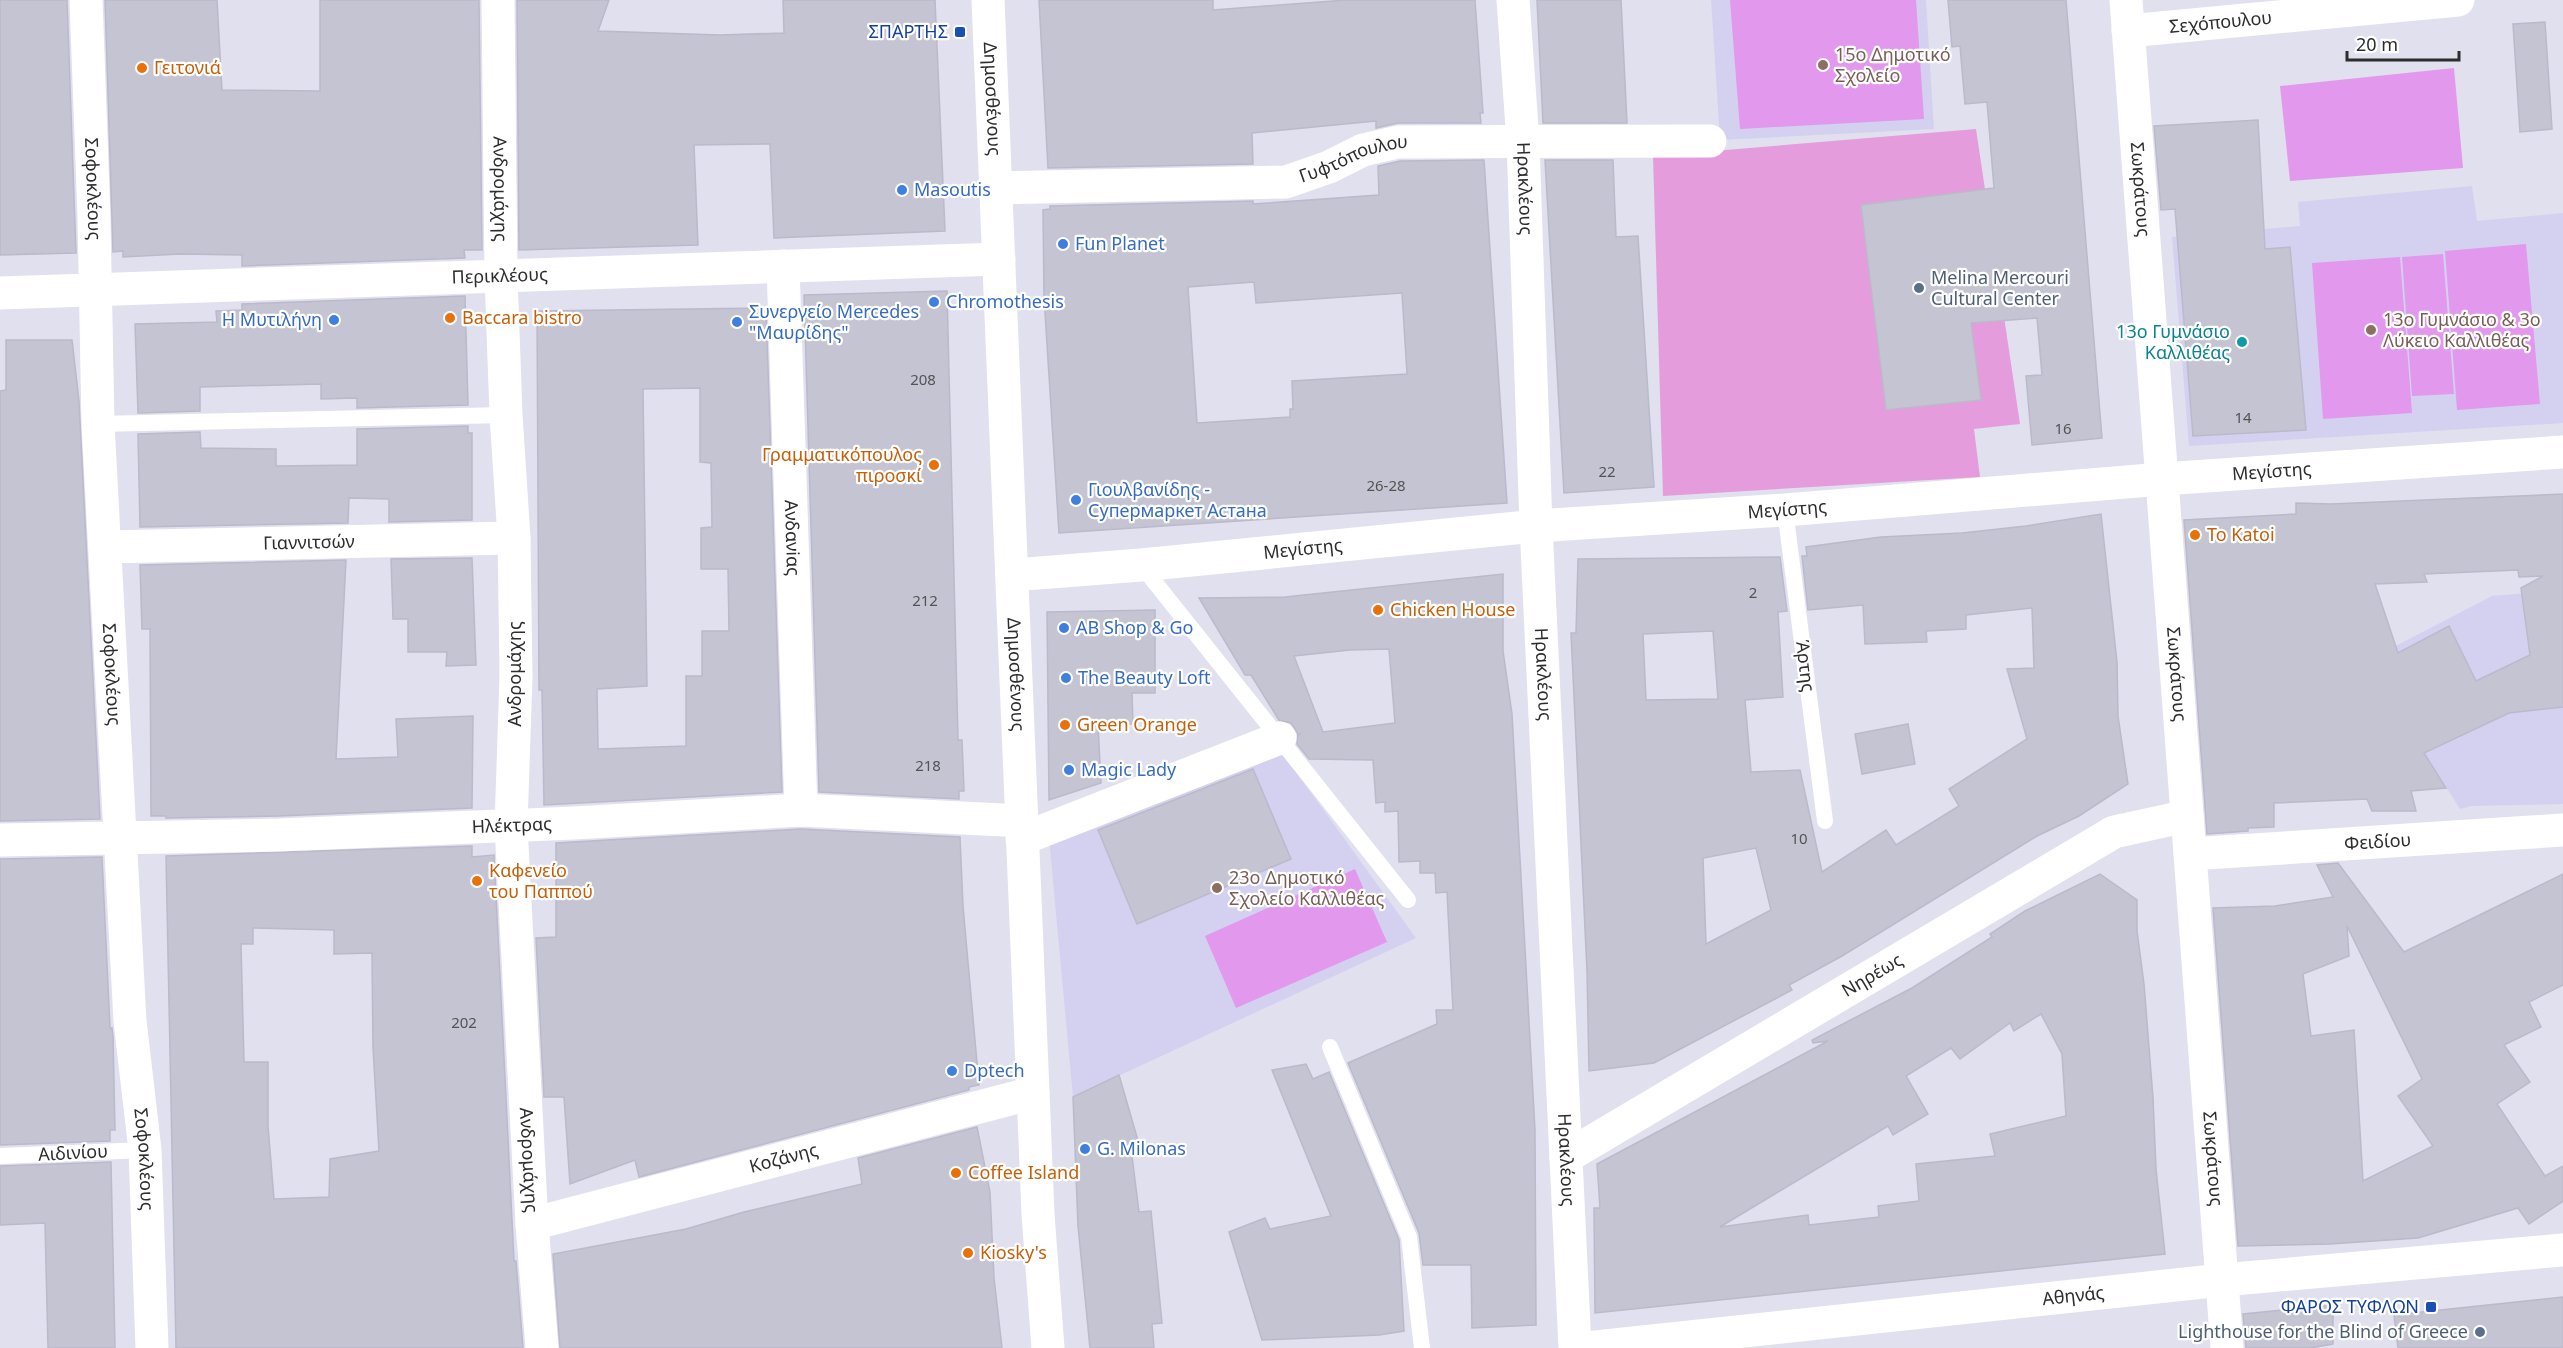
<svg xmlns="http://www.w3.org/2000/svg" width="2563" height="1348" viewBox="0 0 2563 1348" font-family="'Noto Sans',sans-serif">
	<rect width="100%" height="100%" fill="#e0e0ef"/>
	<g fill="#d4d0f0">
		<polygon points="1711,0 1926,0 1934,129 1720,140"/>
		<polygon points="2472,186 2477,221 2563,213 2563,423 2189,446 2172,237 2300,226 2298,202"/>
		<polygon points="2563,590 2563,804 2471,806 2460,809 2384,689 2365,662 2492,596"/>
		<polygon points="1278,747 1416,938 1073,1097 1049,838"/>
	</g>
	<polygon fill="#e59cdd" points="1976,129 2020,424 1974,429 1980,477 1663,496 1653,156"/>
	<g fill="#e298ec">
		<polygon points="1730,0 1916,0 1924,119 1740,129"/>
		<polygon points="2454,68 2463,168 2290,181 2280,86"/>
		<polygon points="2526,244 2540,404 2457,410 2445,251"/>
		<polygon points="2443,254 2454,394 2412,396 2402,257"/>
		<polygon points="2400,257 2412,413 2323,419 2312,263"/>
		<polygon points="1355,869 1387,942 1236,1008 1205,936"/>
	</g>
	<g fill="#c5c4d2" stroke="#bbb9cb" stroke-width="1.5" fill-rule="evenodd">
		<polygon points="0,0 67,0 76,253 0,255"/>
		<polygon points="105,0 217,0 222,90 320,91 320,0 479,0 482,250 464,250 465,258 242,266 242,255 180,254 123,257 123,251 113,252"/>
		<polygon points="517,0 609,0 598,31 720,35 784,33 783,0 935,0 945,231 774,238 770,144 694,145 698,245 519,250"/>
		<polygon points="1039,0 1213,0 1213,10 1346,0 1475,0 1483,113 1480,113 1481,123 1398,123 1376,128 1376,121 1252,133 1253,164 1048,168"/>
		<polygon points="1537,0 1621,0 1627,123 1543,123"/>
		<polygon points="1948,0 2066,0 2102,438 2032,445 2026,376 2042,375 2037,318 1971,323 1981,400 1886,410 1861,205 1994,188 1987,102 1965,104 1960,46 1952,47"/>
		<polygon points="2545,22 2552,129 2520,132 2513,24"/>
		<polygon points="2258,120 2265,249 2290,247 2306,430 2193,436 2175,209 2161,210 2154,126"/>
		<path d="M1484,160L1507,503L1059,533L1044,297L1043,210L1050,209V206L1253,201V204L1379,195L1378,166L1400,161ZM1254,282L1256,303L1402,293L1407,374L1292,381L1293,409H1290V417L1197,423L1188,287Z"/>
		<polygon points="1545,160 1613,160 1616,237 1638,236 1654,487 1564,493"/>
		<polygon points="947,291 958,740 962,740 964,791 959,791 959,799 819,792 804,295"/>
		<polygon points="465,296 468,405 357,408 357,398 321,399 321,384 200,387 200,411 138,413 135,324 217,322 216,311 242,310 242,304"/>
		<path d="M766,308L782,792L544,805L542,690H539L537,311ZM700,388V462L711,463L712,527L701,528V569H728L729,631H702V676H686V746L598,749L597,689L647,686L643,389Z"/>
		<polygon points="6,340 72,340 79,401 100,819 0,821 0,391 6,390"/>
		<polygon points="468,426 468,433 472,433 472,520 389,522 389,499 349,498 348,523 140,527 138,434 200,432 201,448 276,449 276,466 357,465 357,429"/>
		<path d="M2563,494V707L2509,713L2424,753L2446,788L2411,791L2416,811H2372L2367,799L2274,803V827L2248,828V831L2207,834L2184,520L2296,514V503L2331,504ZM2518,570L2519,577L2543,576L2521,588L2530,655L2476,681L2449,626L2398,653L2375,584L2427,582L2424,574Z"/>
		<path d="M2101,514L2117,662L2118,716L2128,784L2079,816L2037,836L1842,956L1789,985L1792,990L1654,1063L1589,1071L1587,971L1571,633H1576L1578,559L1780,557L1787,611L1778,612L1783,697L1745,700L1751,772L1800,770L1822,872L1886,830L1896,845L1959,806L1949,789L2027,739L2007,669L2034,668L2032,608L1966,615V629L1926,631L1927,642L1865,644L1863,605L1808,610L1802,556H1807L1806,547L1881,537L1962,533L2026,526ZM1713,631L1718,699L1646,700L1643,634ZM1756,848L1771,910L1706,944L1703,858Z"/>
		<polygon points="472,558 476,665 446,666 447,652 408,652 408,619 393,619 391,559"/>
		<polygon points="346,560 336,759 398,757 396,719 473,716 472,808 278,816 166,818 166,816 151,816 150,629 142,629 140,565"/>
		<path d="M1503,574V651L1512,714L1535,1130L1536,1325L1472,1328L1471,1265H1423L1419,1233L1348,1063L1437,1024L1436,1010H1453L1447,892L1436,893L1435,873H1420V861L1399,862L1398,811L1385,812V802L1376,803L1373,760L1309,759L1297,744L1298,734H1301H1298L1291,723L1279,720L1251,675H1245L1199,598L1285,597ZM1389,649L1395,723L1323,732L1294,656L1350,650Z"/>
		<polygon points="1155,610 1155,693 1132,693 1133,724 1098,724 1101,783 1049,800 1047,612"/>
		<polygon points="1908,724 1915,764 1862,774 1855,734"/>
		<polygon points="1253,769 1291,859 1137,924 1098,830"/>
		<polygon points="801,829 960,837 963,906 979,1085 969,1087 969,1090 639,1177 635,1160 570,1184 564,1097 544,1097 536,938 556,937 556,843"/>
		<path d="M472,846V857L494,855L514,1261H516L523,1348H176L166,856ZM253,928L334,930V954L372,953L373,1048L379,1151L330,1159L329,1197L274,1199L268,1126V1062H244L241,944H253Z"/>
		<polygon points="102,857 110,1028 112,1028 113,1037 115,1130 110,1130 110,1141 0,1145 0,859"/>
		<path d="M2338,863L2404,952L2563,874V985L2529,1002L2541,1027L2504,1045L2530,1082L2497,1104L2545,1176L2563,1166V1201L2529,1224L2518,1208L2418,1238L2330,1244L2238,1246L2213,908L2275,906L2333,897L2317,865ZM2347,926L2422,1079L2398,1096L2433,1146L2363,1181L2354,1030L2311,1036L2303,974L2349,956Z"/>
		<path d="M2100,874L2137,900V931L2144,984L2153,1098L2156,1169L2165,1254L1595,1313L1594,1208H1600L1597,1164L1828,1041L1813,1043L1812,1040L1912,988L1992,937L1990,934L2025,911ZM2041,1014L2062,1054L2066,1116L1990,1134L1995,1156L1916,1164L1919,1201L1878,1206L1879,1217L1809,1225L1808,1215L1720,1227L1888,1126L1893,1135L1928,1114L1906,1076L1951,1048L1960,1059L2010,1023L2014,1031Z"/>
		<polygon points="1306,1064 1313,1079 1329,1072 1399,1240 1404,1331 1379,1335 1262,1340 1229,1232 1265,1218 1270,1229 1331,1216 1272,1070"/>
		<polygon points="1119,1075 1141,1151 1132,1156 1139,1212 1151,1211 1162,1323 1152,1324 1154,1348 1090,1348 1078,1226 1073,1097"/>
		<polygon points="977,1127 990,1192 994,1278 1002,1348 560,1348 553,1254 686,1229 744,1212 862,1184 858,1158"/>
		<polygon points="111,1162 115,1348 48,1348 45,1223 0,1225 0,1166"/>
		<polygon points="2563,1297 2563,1348 2398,1348 2394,1315"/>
		<polygon points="2333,1305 2333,1344 2310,1348 2246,1348 2243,1314"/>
	</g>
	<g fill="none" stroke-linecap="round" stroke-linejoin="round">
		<g stroke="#fff" stroke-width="16">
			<polyline points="98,424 506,415"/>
			<polyline points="1785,510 1825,821"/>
			<polyline points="1141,565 1408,900"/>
			<polyline points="1330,1047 1409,1237 1422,1348"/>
			<polyline points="0,1156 145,1150"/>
		</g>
		<g stroke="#fff" stroke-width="33">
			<path id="s1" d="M86,0L94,217L98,424L130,1021L145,1150L152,1348"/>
			<path id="s2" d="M498,0L501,276L506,415L514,538L516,676L511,826L532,1224L542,1348"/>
			<path id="s3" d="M1513,0L1523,142L1536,526L1575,1348"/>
			<path id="s4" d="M2126,0L2227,1348"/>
			<path id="s5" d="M2128,31L2458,0"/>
			<path id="s6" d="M996,188L1286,182L1329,167L1363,150L1398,142L1710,141"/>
			<path id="s7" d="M783,266L801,810"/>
			<path id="s8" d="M0,293L999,259"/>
			<path id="s9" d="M105,547L514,538"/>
			<path id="s10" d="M1012,575L1141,565L1536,526L1785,510L2162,479L2563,452"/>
			<polyline points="1022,839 1280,738"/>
			<path id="s11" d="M0,840L279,835L574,823L801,810L1022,821"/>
			<path id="s12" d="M2190,854L2563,830"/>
			<path id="s13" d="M1566,1157L2114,832L2187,816"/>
			<path id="s14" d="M532,1224L1033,1093"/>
			<path id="s15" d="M1586,1348L2222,1280L2563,1250"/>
		</g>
		<path stroke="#fff" stroke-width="33" id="s16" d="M988,0L1038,1214L1048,1348"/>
	</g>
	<g fill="#1a4fb4" stroke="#fff" stroke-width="2">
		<rect x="954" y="26" width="12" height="12" rx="3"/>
		<rect x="2425" y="1301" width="12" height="12" rx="3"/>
	</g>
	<g fill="#8d6e63" stroke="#fff" stroke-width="2">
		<circle cx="1823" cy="65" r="6"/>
		<circle cx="2371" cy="330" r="6"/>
		<circle cx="1217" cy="888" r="6"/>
	</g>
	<g fill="#e8710a" stroke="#fff" stroke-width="2">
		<circle cx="142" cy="68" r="6"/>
		<circle cx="450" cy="318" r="6"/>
		<circle cx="934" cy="465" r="6"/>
		<circle cx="2195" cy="535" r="6"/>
		<circle cx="1378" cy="610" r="6"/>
		<circle cx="1065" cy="725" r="6"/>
		<circle cx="477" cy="881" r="6"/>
		<circle cx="956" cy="1173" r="6"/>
		<circle cx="968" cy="1253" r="6"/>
	</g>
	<g fill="#3f7fe0" stroke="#fff" stroke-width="2">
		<circle cx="902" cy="190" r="6"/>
		<circle cx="1063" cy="244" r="6"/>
		<circle cx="934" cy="302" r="6"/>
		<circle cx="334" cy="320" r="6"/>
		<circle cx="737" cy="322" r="6"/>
		<circle cx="1076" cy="500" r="6"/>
		<circle cx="1064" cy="628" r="6"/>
		<circle cx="1066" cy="678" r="6"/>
		<circle cx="1069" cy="770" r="6"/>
		<circle cx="952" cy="1071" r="6"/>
		<circle cx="1085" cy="1149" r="6"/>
	</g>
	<g fill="#5c6f8a" stroke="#fff" stroke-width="2">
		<circle cx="1919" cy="288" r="6"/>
		<circle cx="2480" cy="1332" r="6"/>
	</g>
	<circle fill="#0f9aa8" stroke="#fff" stroke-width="2" cx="2242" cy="342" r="6"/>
	<g text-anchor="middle" stroke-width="4.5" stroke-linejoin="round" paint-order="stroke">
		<g font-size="15" fill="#535356">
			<text x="923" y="385">208</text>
			<text x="2243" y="423">14</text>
			<text x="2063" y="434">16</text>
			<text x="1607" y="477">22</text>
			<text x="1386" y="491">26-28</text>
			<text x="1753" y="598">2</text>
			<text x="925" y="606">212</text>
			<text x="928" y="771">218</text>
			<text x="1799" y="844">10</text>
			<text x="464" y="1028">202</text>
		</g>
		<g font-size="18" fill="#2d2d2d" stroke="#fff">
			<text dy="6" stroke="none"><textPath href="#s5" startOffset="93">Σεχόπουλου</textPath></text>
			<text dy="6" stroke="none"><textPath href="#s16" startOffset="99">Δημοσθένους</textPath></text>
			<text dy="6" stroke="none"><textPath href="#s6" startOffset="362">Γυφτόπουλου</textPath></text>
			<text dy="6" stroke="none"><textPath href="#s3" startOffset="189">Ηρακλέους</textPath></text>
			<text dy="6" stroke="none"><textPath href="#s1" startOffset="189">Σοφοκλέους</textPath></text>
			<text dy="6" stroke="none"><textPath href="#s2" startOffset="189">Ανδρομάχης</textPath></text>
			<text dy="6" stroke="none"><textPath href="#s4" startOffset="190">Σωκράτους</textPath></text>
			<text dy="6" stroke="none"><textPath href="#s8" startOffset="500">Περικλέους</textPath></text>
			<text dy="6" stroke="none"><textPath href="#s10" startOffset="1264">Μεγίστης</textPath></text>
			<text dy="6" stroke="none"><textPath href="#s10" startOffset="778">Μεγίστης</textPath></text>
			<text dy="6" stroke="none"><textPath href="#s7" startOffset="272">Ανδανiας</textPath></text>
			<text dy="6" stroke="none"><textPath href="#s9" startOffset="204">Γιαννιτσών</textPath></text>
			<text dy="6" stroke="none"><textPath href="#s10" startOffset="292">Μεγίστης</textPath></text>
			<text transform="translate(1805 666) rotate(83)" y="6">Άρτης</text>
			<text dy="6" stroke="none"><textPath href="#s1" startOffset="675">Σοφοκλέους</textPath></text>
			<text transform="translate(515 674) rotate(-90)" y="6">Ανδρομάχης</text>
			<text dy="6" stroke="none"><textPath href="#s16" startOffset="675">Δημοσθένους</textPath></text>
			<text dy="6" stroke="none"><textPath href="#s3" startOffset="675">Ηρακλέους</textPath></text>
			<text dy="6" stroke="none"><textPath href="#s4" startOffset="676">Σωκράτους</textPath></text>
			<text dy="6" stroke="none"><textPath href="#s11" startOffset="512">Ηλέκτρας</textPath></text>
			<text dy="6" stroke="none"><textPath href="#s12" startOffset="188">Φειδίου</textPath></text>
			<text dy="6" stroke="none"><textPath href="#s13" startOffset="356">Νηρέως</textPath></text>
			<text transform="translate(73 1153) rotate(-3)" y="6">Αιδινίου</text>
			<text dy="6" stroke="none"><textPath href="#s1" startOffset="1161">Σοφοκλέους</textPath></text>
			<text dy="6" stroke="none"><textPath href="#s14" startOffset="260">Κοζάνης</textPath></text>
			<text dy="6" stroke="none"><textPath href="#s3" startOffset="1161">Ηρακλέους</textPath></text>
			<text dy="6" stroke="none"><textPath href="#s4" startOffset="1162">Σωκράτους</textPath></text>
			<text dy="6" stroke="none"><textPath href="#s2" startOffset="1161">Ανδρομάχης</textPath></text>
			<text dy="6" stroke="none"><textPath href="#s15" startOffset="490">Αθηνάς</textPath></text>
		</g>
		<g font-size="18" fill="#164399" stroke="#fff" text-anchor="end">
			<text x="948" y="38">ΣΠΑΡΤΗΣ</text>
			<text x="2419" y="1313">ΦΑΡΟΣ ΤΥΦΛΩΝ</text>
		</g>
		<g font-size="18" fill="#785e54" stroke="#fff" text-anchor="start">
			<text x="1835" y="61">15ο Δημοτικό<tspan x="1835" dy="21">Σχολείο</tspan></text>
			<text x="2383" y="326">13ο Γυμνάσιο &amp; 3ο<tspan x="2383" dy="21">Λύκειο Καλλιθέας</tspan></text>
			<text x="1229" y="884">23ο Δημοτικό<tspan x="1229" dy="21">Σχολείο Καλλιθέας</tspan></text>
		</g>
		<g font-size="18" fill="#c56008" stroke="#fff" text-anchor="start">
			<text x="154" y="74">Γειτονιά</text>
			<text x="462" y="324">Baccara bistro</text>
			<text x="922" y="461" text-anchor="end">Γραμματικόπουλος<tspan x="922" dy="21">πιροσκί</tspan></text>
			<text x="2207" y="541">To Katoi</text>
			<text x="1390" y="616">Chicken House</text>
			<text x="1077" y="731">Green Orange</text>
			<text x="489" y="877">Καφενείο<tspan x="489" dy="21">του Παππού</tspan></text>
			<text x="968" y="1179">Coffee Island</text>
			<text x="980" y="1259">Kiosky's</text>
		</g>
		<g font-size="18" fill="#366cbe" stroke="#fff" text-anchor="start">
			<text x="914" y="196">Masoutis</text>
			<text x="1075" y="250">Fun Planet</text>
			<text x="946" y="308">Chromothesis</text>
			<text x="749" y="318">Συνεργείο Mercedes<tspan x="749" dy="21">"Μαυρίδης"</tspan></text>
			<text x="322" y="326" text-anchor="end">Η Μυτιλήνη</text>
			<text x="1088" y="496">Γιουλβανίδης -<tspan x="1088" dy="21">Супермаркет Астана</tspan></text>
			<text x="1076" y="634">AB Shop &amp; Go</text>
			<text x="1078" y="684">The Beauty Loft</text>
			<text x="1081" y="776">Magic Lady</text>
			<text x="964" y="1077">Dptech</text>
			<text x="1097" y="1155">G. Milonas</text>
		</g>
		<g font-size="18" fill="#4e5e75" stroke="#fff" text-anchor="start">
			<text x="1931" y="284">Melina Mercouri<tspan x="1931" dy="21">Cultural Center</tspan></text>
			<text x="2468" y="1338" text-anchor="end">Lighthouse for the Blind of Greece</text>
		</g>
		<g font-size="18" fill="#0d838f" stroke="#fff" text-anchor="end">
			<text x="2230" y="338">13ο Γυμνάσιο<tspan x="2230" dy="21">Καλλιθέας</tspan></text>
		</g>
	</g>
	<path d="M2347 51v9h112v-9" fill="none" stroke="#2d2d2d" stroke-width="3"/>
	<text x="2356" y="51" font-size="18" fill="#2d2d2d" stroke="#ffffff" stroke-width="4.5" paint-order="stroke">20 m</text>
</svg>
